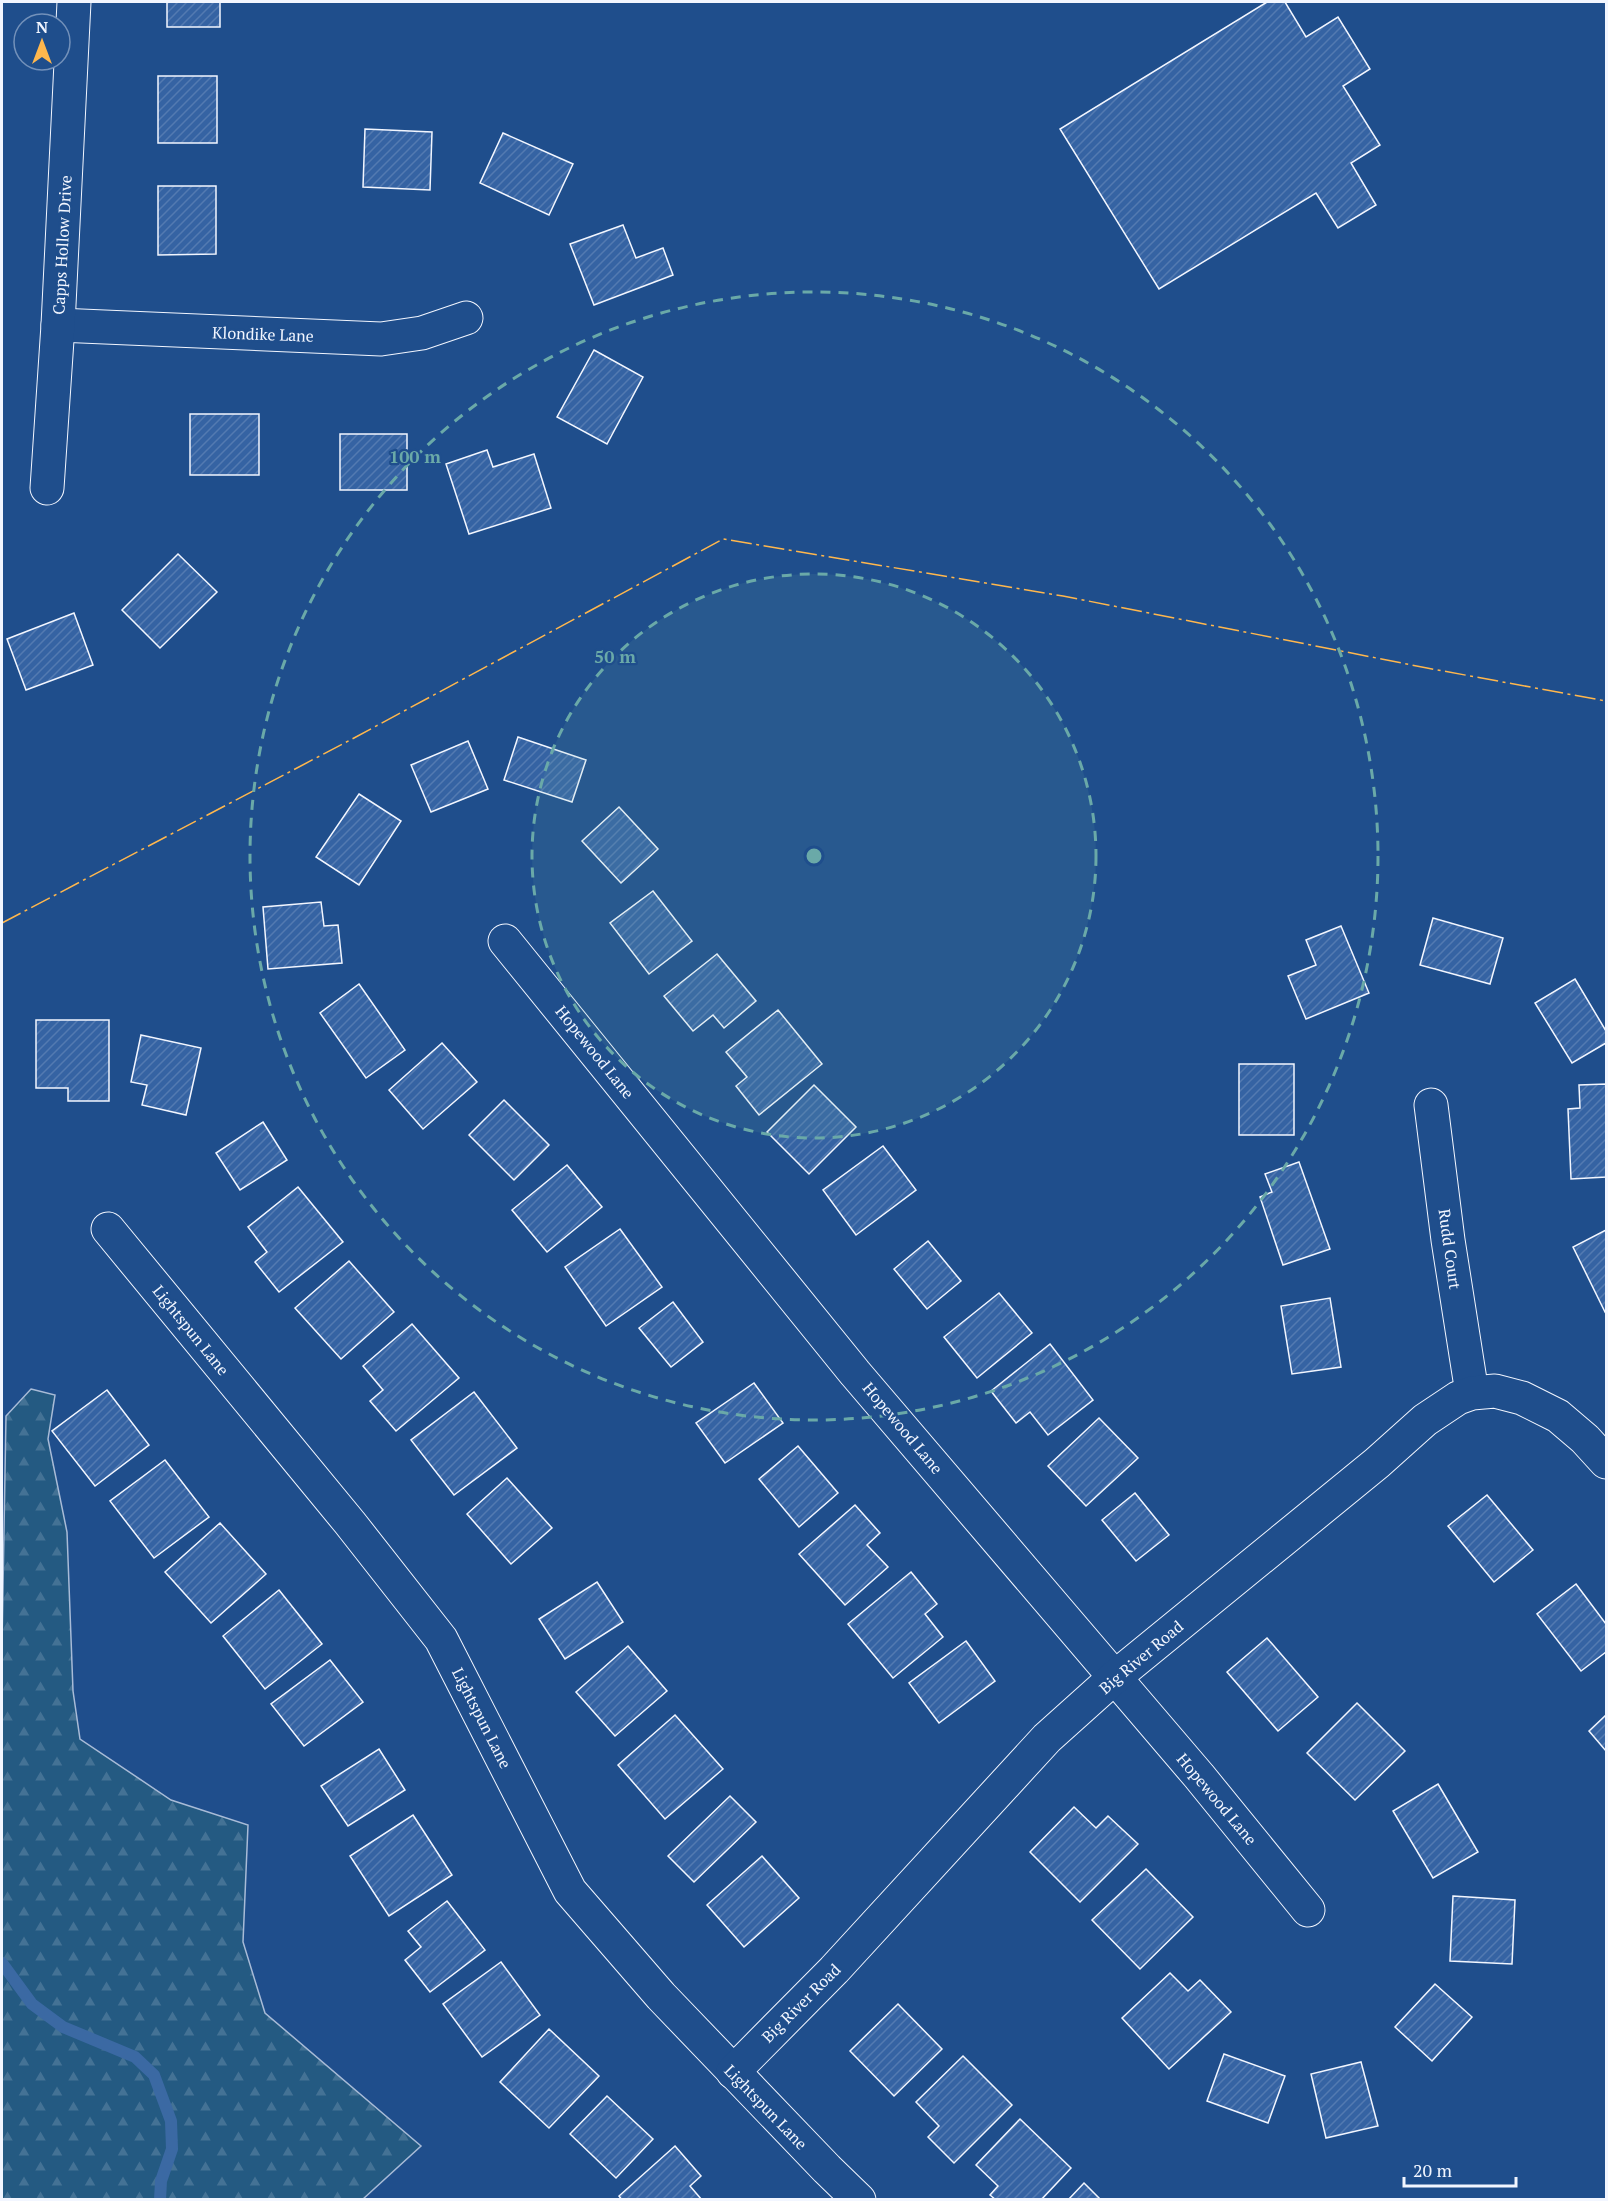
<svg xmlns="http://www.w3.org/2000/svg" width="1608" height="2201" viewBox="0 0 1608 2201" font-family="'PT Serif',serif">
	<defs>
		<pattern id="forest-firs" width="22" height="20" patternUnits="userSpaceOnUse" patternTransform="scale(1.5)"><rect width="22" height="20" fill="#245a82"/><path d="M5 1l3.5 6h-7zM16 11l3.5 6h-7z" fill="#447295"/></pattern>
		<pattern id="building-hatch" width="6" height="6" patternUnits="userSpaceOnUse" patternTransform="scale(1.5)"><rect width="6" height="6" fill="#3563a3"/><path d="M-1 1l2-2M0 6l6-6M5 7l2-2" fill="none" stroke="#537ab1"/></pattern>
	</defs>
	<rect width="100%" height="100%" fill="#1f4e8c"/>
	<polygon fill="url(#forest-firs)" stroke="#a8bbd7" stroke-width="1.5" points="31,1389 55,1395 48,1439 67,1532 73,1691 80,1739 171,1800 248,1825 243,1942 265,2013 421,2146 363,2199 2,2199 2,1645 6,1416"/>
	<g fill="none" stroke-linecap="round" stroke-linejoin="round">
		<polyline stroke="#3b69a3" stroke-width="12" points="2,1963 32,2004 63,2027 135,2057 154,2075 171,2121 172,2149 161,2181 160,2200"/>
	</g>
	<g fill="url(#building-hatch)" stroke="#f2f6ff" stroke-width="1.5">
		<rect x="167" y="2" width="53" height="25"/>
		<polygon points="1267,2 1285,2 1306,37 1338,17 1370,69 1343,86 1380,145 1351,163 1376,205 1338,228 1316,193 1159,289 1060,129"/>
		<rect x="158" y="76" width="59" height="67"/>
		<polygon points="365,129 432,132 430,190 363,187"/>
		<polygon points="503,133 573,164 549,215 480,183"/>
		<polygon points="158,186 216,186 216,254 158,255"/>
		<polygon points="623,225 636,258 663,248 673,275 594,305 570,244"/>
		<polygon points="594,350 643,377 607,444 557,417"/>
		<rect x="190" y="414" width="69" height="61"/>
		<rect x="340" y="434" width="67" height="56"/>
		<polygon points="487,450 493,467 534,454 551,508 469,534 446,464"/>
		<polygon points="178,554 217,592 160,648 122,610"/>
		<polygon points="74,613 93,665 26,690 7,639"/>
		<polygon points="518,737 586,760 572,802 504,780"/>
		<polygon points="468,741 488,789 431,812 411,765"/>
		<polygon points="359,794 401,821 359,885 316,857"/>
		<polygon points="619,807 658,849 621,883 582,841"/>
		<polygon points="653,891 692,941 649,974 610,923"/>
		<polygon points="321,902 324,926 338,925 342,963 268,969 263,907"/>
		<polygon points="1433,918 1503,938 1490,984 1420,965"/>
		<polygon points="1341,926 1369,993 1306,1019 1288,976 1316,965 1306,940"/>
		<polygon points="717,954 756,1001 724,1028 713,1015 693,1031 664,996"/>
		<polygon points="1575,979 1606,1031 1606,1043 1572,1063 1535,1003"/>
		<polygon points="359,984 405,1050 366,1078 320,1013"/>
		<polygon points="778,1010 822,1064 759,1115 736,1086 747,1077 726,1052"/>
		<polygon points="36,1020 109,1020 109,1101 68,1101 68,1088 36,1088"/>
		<polygon points="141,1035 201,1048 186,1115 142,1105 147,1085 131,1082"/>
		<polygon points="442,1043 477,1082 423,1129 389,1090"/>
		<rect x="1239" y="1064" width="55" height="71"/>
		<polygon points="1606,1084 1606,1177 1571,1179 1568,1109 1580,1108 1579,1085"/>
		<polygon points="814,1085 856,1127 809,1174 767,1132"/>
		<polygon points="504,1100 549,1145 514,1180 469,1135"/>
		<polygon points="263,1122 287,1160 240,1190 216,1153"/>
		<polygon points="883,1146 916,1190 856,1235 823,1190"/>
		<polygon points="1299,1162 1330,1249 1283,1265 1260,1197 1272,1192 1265,1174"/>
		<polygon points="567,1165 602,1207 547,1252 512,1210"/>
		<polygon points="298,1187 343,1242 279,1292 255,1262 267,1252 248,1227"/>
		<polygon points="620,1229 662,1287 606,1326 565,1267"/>
		<polygon points="1606,1230 1606,1311 1605,1312 1573,1247"/>
		<polygon points="928,1241 961,1281 927,1309 894,1269"/>
		<polygon points="349,1261 394,1312 341,1359 295,1308"/>
		<polygon points="999,1293 1032,1333 977,1378 944,1337"/>
		<polygon points="1330,1298 1341,1367 1292,1374 1281,1306"/>
		<polygon points="673,1302 703,1342 671,1367 639,1328"/>
		<polygon points="412,1324 459,1378 396,1431 370,1401 383,1390 363,1366"/>
		<polygon points="1050,1344 1093,1400 1048,1435 1030,1412 1016,1423 991,1391"/>
		<polygon points="754,1383 783,1423 725,1463 696,1423"/>
		<polygon points="107,1390 149,1445 95,1486 52,1431"/>
		<polygon points="474,1392 517,1448 454,1495 411,1440"/>
		<polygon points="1099,1418 1138,1458 1086,1506 1048,1466"/>
		<polygon points="798,1446 838,1493 799,1527 759,1479"/>
		<polygon points="165,1460 209,1517 154,1558 110,1501"/>
		<polygon points="507,1478 552,1528 511,1564 467,1514"/>
		<polygon points="1135,1493 1169,1535 1136,1561 1102,1520"/>
		<polygon points="1487,1495 1533,1550 1494,1582 1448,1526"/>
		<polygon points="855,1505 880,1533 867,1545 888,1567 845,1605 799,1554"/>
		<polygon points="220,1523 266,1574 211,1623 165,1572"/>
		<polygon points="911,1572 937,1604 925,1614 943,1637 893,1678 848,1624"/>
		<polygon points="597,1582 623,1622 565,1659 539,1619"/>
		<polygon points="1576,1584 1606,1624 1606,1652 1581,1671 1537,1614"/>
		<polygon points="279,1590 322,1644 265,1689 223,1636"/>
		<polygon points="1267,1638 1318,1697 1278,1731 1227,1672"/>
		<polygon points="966,1641 995,1681 939,1723 909,1683"/>
		<polygon points="628,1646 667,1691 615,1736 576,1692"/>
		<polygon points="330,1660 363,1702 304,1746 271,1704"/>
		<polygon points="1357,1703 1405,1751 1355,1800 1307,1753"/>
		<polygon points="675,1715 723,1769 665,1819 618,1765"/>
		<polygon points="1606,1715 1606,1751 1589,1731"/>
		<polygon points="379,1749 405,1790 348,1826 321,1786"/>
		<polygon points="1438,1784 1478,1852 1433,1878 1393,1811"/>
		<polygon points="730,1796 756,1822 694,1882 668,1856"/>
		<polygon points="1074,1807 1096,1828 1108,1816 1138,1844 1080,1902 1030,1852"/>
		<polygon points="413,1815 452,1875 389,1916 350,1856"/>
		<polygon points="762,1856 799,1898 744,1947 707,1905"/>
		<polygon points="1146,1869 1193,1917 1140,1969 1092,1920"/>
		<polygon points="1453,1896 1515,1900 1512,1964 1450,1961"/>
		<polygon points="447,1901 485,1950 430,1992 405,1960 421,1947 408,1931"/>
		<polygon points="501,1962 540,2015 482,2057 443,2004"/>
		<polygon points="1170,1973 1188,1991 1200,1980 1231,2012 1169,2069 1122,2018"/>
		<polygon points="1435,1984 1472,2017 1432,2061 1395,2027"/>
		<polygon points="898,2004 942,2049 894,2096 850,2051"/>
		<polygon points="549,2029 599,2076 549,2128 500,2082"/>
		<polygon points="1224,2054 1285,2076 1268,2123 1207,2101"/>
		<polygon points="963,2056 1012,2105 954,2163 928,2137 939,2126 916,2102"/>
		<polygon points="1361,2062 1378,2126 1326,2138 1311,2074"/>
		<polygon points="607,2096 653,2139 616,2178 570,2134"/>
		<polygon points="1020,2119 1071,2168 1041,2200 996,2200 990,2195 998,2186 976,2165"/>
		<polygon points="675,2146 701,2176 690,2186 702,2200 622,2200 619,2196"/>
		<polygon points="1084,2183 1101,2200 1068,2200"/>
	</g>
	<g fill="none" stroke-linecap="round" stroke-linejoin="round">
		<g stroke="#f2f6ff" stroke-width="35">
			<g id="minor">
				<polyline points="58,325 381,339 422,333 466,318"/>
				<polyline points="47,488 58,325 74,2"/>
				<polyline points="505,941 855,1373 1199,1776 1308,1910"/>
				<polyline points="1431,1105 1448,1240 1472,1393"/>
				<polyline points="108,1229 350,1523 441,1639 570,1891 661,1996 827,2169 859,2200"/>
				<polyline points="733,2072 834,1970 1047,1738 1115,1677 1377,1463 1425,1420 1458,1398 1472,1393 1495,1391 1522,1398 1558,1416 1585,1439 1606,1462"/>
			</g>
		</g>
		<use href="#minor" stroke="#1f4e8c" stroke-width="33"/>
		<polyline stroke="#ffb74d" stroke-width="1.5" stroke-dasharray="21 4.5 3 4.5" stroke-linecap="butt" points="2,923 354,738 723,539 1063,596 1427,668 1606,701"/>
	</g>
	<circle cx="814" cy="856" r="282" fill="#6aa9a8" fill-opacity=".12"/>
	<g fill="none" stroke="#6aa9a8" stroke-width="3" stroke-dasharray="10 8">
		<circle cx="814" cy="856" r="282"/>
		<circle cx="814" cy="856" r="564"/>
	</g>
	<g text-anchor="middle" stroke-width="4.5" stroke-linejoin="round" paint-order="stroke">
		<g font-size="16" fill="#f2f6ff" stroke="#1f4e8c">
			<text transform="translate(62 245) rotate(-87)" y="6">Capps Hollow Drive</text>
			<text transform="translate(263 334) rotate(2)" y="6">Klondike Lane</text>
			<text transform="translate(595 1052) rotate(51)" y="6">Hopewood Lane</text>
			<text transform="translate(1450 1249) rotate(82)" y="6">Rudd Court</text>
			<text transform="translate(191 1330) rotate(51)" y="6">Lightspun Lane</text>
			<text transform="translate(903 1428) rotate(50)" y="6">Hopewood Lane</text>
			<text transform="translate(1141 1657) rotate(-40)" y="6">Big River Road</text>
			<text transform="translate(482 1718) rotate(63)" y="6">Lightspun Lane</text>
			<text transform="translate(1217 1799) rotate(50)" y="6">Hopewood Lane</text>
			<text transform="translate(801 2003) rotate(-45)" y="6">Big River Road</text>
			<text transform="translate(766 2107) rotate(46)" y="6">Lightspun Lane</text>
		</g>
	</g>
	<circle cx="814" cy="856" r="9" fill="#6aa9a8" stroke="#1f4e8c" stroke-width="3"/>
	<g font-size="18" text-anchor="middle" font-weight="bold" fill="#6aa9a8" stroke="#1f4e8c" stroke-width="4.5" stroke-linejoin="round" paint-order="stroke">
		<text x="415" y="463">100 m</text>
		<text x="615" y="663">50 m</text>
	</g>
	<rect width="1608" height="2201" fill="none" stroke="#f2f6ff" stroke-width="6"/>
	<g transform="translate(42 42)"><circle r="28" fill="#1f4e8c" stroke="#7391ba" stroke-width="1.5"/>
	<path d="M0-4.5L10 22L0 15L-10 22Z" fill="#ffb74d"/>
	<text y="-9" font-size="16" font-weight="bold" text-anchor="middle" fill="#f2f6ff">N</text>
	</g>
	<path d="M1404 2177v9h112v-9" fill="none" stroke="#f2f6ff" stroke-width="3"/>
	<text x="1413" y="2177" font-size="18" fill="#f2f6ff" stroke="#1f4e8c" stroke-width="4.5" paint-order="stroke">20 m</text>
</svg>
